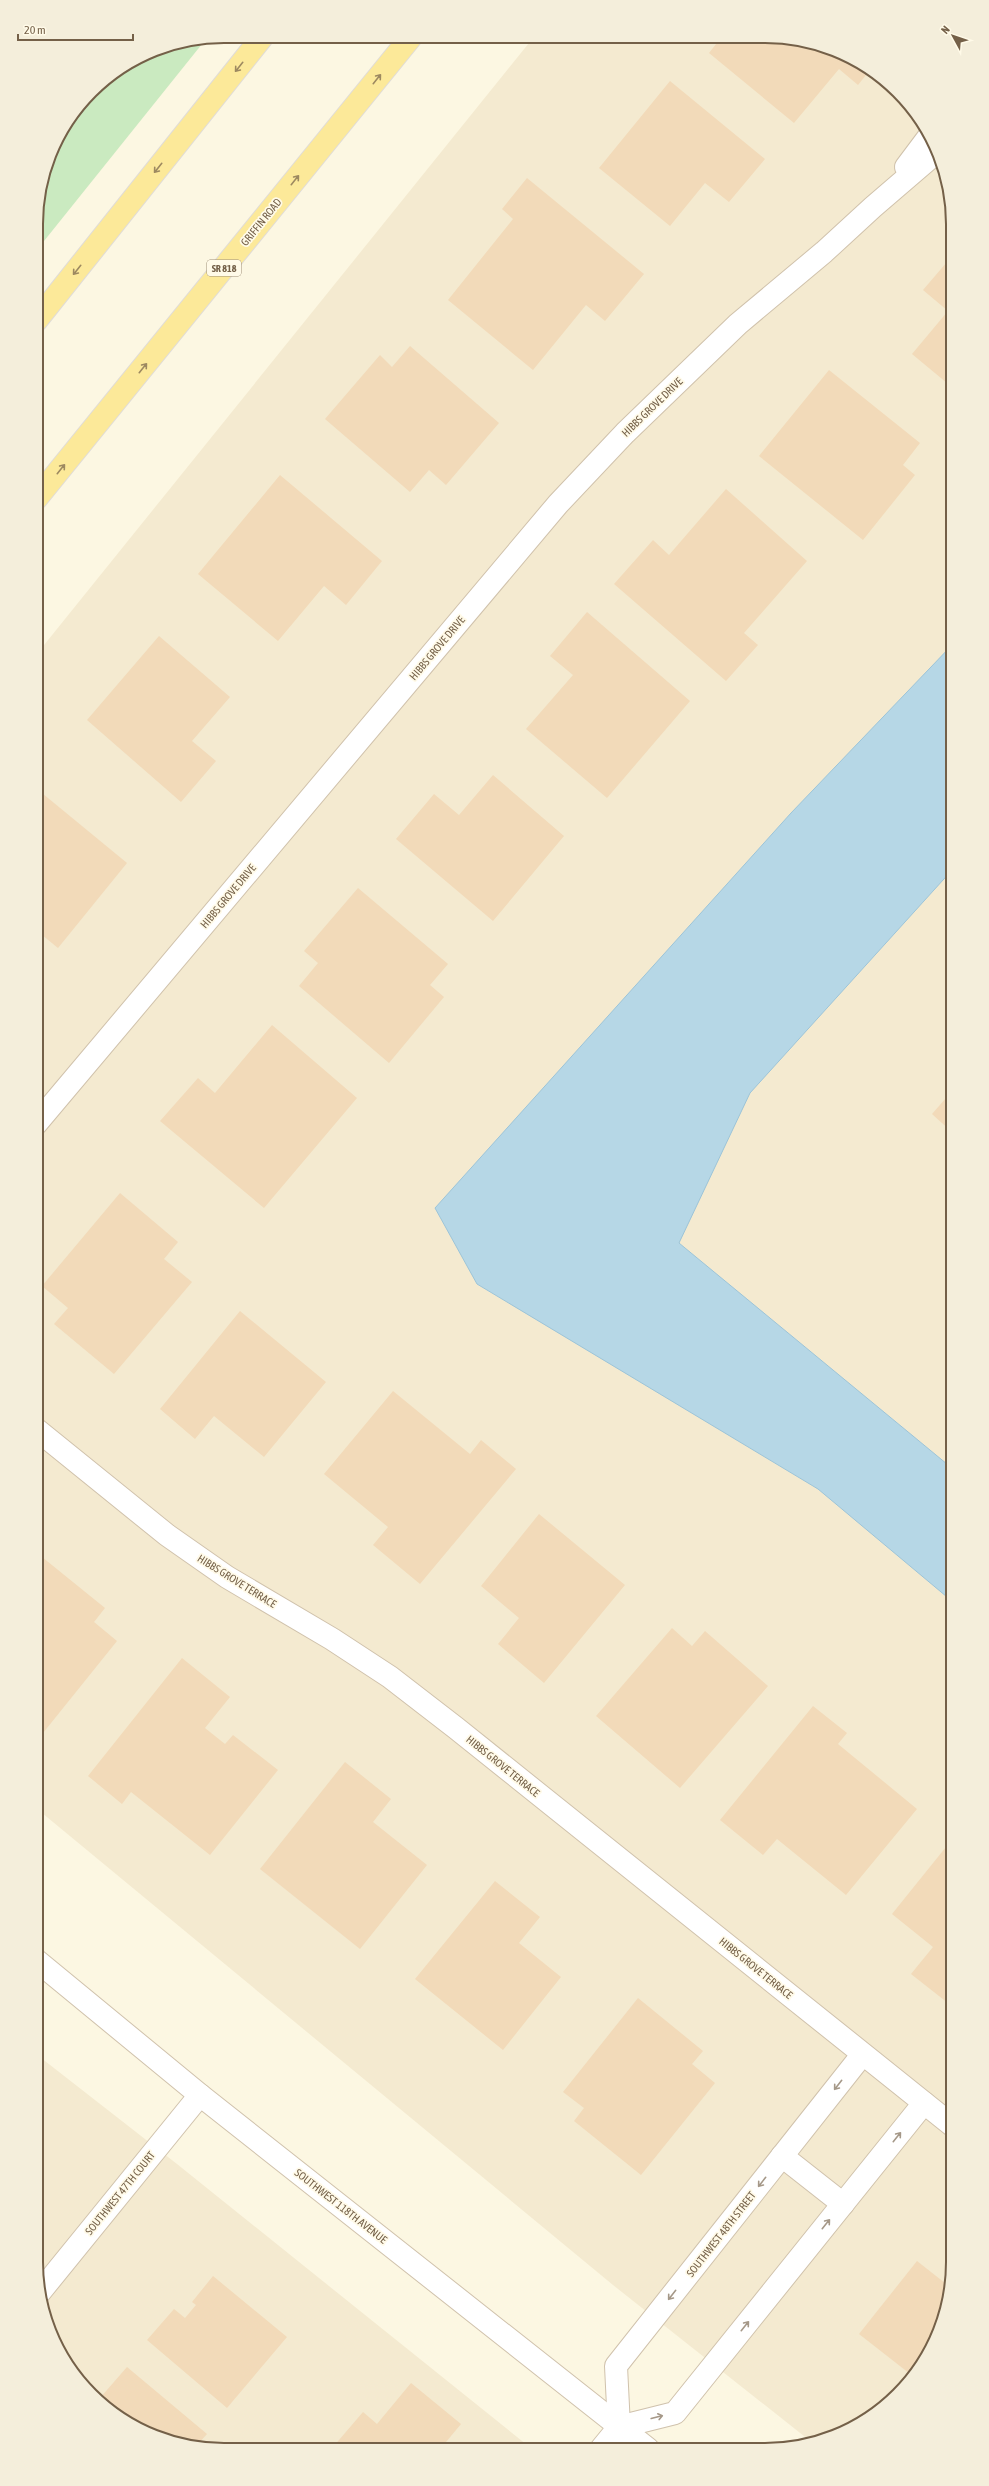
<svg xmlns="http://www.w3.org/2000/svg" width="989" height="2486" viewBox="0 0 989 2486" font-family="'Asap Condensed',sans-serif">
	<rect width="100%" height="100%" fill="#fcf7e2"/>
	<g fill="#f4ead0">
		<polygon points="533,38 802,40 849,55 889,83 928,130 947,175 953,224 953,2274 943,2323 914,2377 869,2419 814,2444 613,2285 36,1808 36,655"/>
		<polygon points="36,2054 177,2164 532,2449 187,2446 140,2431 91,2395 61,2356 42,2311 36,2262"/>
	</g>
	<polygon fill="#caeac0" points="206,39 36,251 36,211 55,140 100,83 152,50"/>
	<g fill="#b6d7e6" stroke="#9cc4d8">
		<polygon points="113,74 54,147 55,140 100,83"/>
		<polygon points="953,644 953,869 750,1093 679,1243 953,1469 953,1602 818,1489 477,1284 435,1208 791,813"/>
	</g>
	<g fill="#f2dab9">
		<polygon points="720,39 802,40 849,55 870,70 858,85 839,69 794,123 709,53"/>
		<polygon points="670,81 765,159 729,202 705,183 670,226 599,168"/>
		<polygon points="527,178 644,274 605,321 586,305 533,370 448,300 513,219 502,209"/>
		<polygon points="953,255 953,388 912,354 948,311 923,290"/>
		<polygon points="410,346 499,423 446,485 429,470 410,492 325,419 380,355 392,367"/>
		<polygon points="829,370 920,443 903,465 915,475 863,540 759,456"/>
		<polygon points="280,475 382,561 346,605 324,586 278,641 198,574"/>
		<polygon points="726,489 807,561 744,633 758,645 726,681 614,584 653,540 669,555"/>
		<polygon points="587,612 690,701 607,798 526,729 573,675 550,656"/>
		<polygon points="159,636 230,697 192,741 216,761 181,802 87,720"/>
		<polygon points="493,775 564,836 493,921 396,839 434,794 459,815"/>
		<polygon points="37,789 127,863 58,948 36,930"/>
		<polygon points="358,888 448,964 430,985 444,997 389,1063 299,986 318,963 304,951"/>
		<polygon points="272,1025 357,1098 264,1208 160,1121 198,1078 215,1093"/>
		<polygon points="953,1090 953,1133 932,1114"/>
		<polygon points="120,1193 178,1242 164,1259 192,1282 114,1374 54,1324 68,1308 42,1286"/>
		<polygon points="240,1311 326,1382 264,1457 214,1416 195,1439 160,1409"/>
		<polygon points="393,1391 470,1454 481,1440 516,1469 420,1584 373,1545 388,1527 324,1474"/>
		<polygon points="539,1514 625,1585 544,1683 498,1644 519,1618 481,1586"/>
		<polygon points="42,1557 105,1608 94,1622 117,1641 43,1733 36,1728 36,1564"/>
		<polygon points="672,1628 692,1646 705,1631 768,1686 680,1788 596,1716"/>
		<polygon points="182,1658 230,1697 205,1728 225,1744 233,1735 278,1770 210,1855 131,1792 122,1804 88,1776"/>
		<polygon points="813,1706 847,1733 838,1744 917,1809 846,1895 777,1839 763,1855 720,1820"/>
		<polygon points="345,1762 391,1799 373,1822 427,1865 360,1949 260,1869"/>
		<polygon points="950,1842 953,1844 953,2007 911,1974 933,1947 892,1914"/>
		<polygon points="495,1881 540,1917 519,1943 561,1977 503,2050 415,1979"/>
		<polygon points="638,1998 703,2051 692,2064 715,2083 641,2175 574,2121 584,2108 563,2092"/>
		<polygon points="917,2261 950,2287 943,2323 914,2377 859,2334"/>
		<polygon points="213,2276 287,2337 227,2408 147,2340 174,2309 185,2318 196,2305 192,2302"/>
		<polygon points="127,2367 207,2434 196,2446 187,2446 140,2431 110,2409 112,2408 100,2398"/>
		<polygon points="411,2383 461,2424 441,2448 333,2447 363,2412 377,2424"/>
	</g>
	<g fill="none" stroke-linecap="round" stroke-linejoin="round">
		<g stroke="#d0c2ac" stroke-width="24">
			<g id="minor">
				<polyline points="906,167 930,135"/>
				<polyline points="36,1124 558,504 625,433 738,324 824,252 873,207 937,152"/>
				<polyline points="36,1429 167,1535 227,1577 332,1639 390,1677 456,1728 953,2126"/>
				<polyline points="36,1960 200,2095 648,2449"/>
				<polyline points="782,2156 843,2204"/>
				<polyline points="40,2292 200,2095"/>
				<polyline points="619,2427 616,2366 862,2055"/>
				<polyline points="601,2449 619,2427 675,2413 924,2103"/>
			</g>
		</g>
		<g stroke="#e0dcd7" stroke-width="24">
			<g id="major">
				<polyline points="36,321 263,36"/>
				<polyline points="36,499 411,37"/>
			</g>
		</g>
		<use href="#minor" stroke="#fff" stroke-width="22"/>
		<use href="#major" stroke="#fce999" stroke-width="22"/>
	</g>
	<defs><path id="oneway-shaft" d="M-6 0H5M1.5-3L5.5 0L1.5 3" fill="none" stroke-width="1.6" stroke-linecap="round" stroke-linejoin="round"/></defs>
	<g stroke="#9d8960">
		<use href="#oneway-shaft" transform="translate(239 67) rotate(129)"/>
		<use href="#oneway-shaft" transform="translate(377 79) rotate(-51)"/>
		<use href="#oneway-shaft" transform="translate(158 168) rotate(129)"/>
		<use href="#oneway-shaft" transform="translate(295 180) rotate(-51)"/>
		<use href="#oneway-shaft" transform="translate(77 270) rotate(129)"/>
		<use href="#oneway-shaft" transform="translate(143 368) rotate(-51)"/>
		<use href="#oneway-shaft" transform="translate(61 469) rotate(-51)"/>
	</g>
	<g stroke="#a59888">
		<use href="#oneway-shaft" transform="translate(838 2085) rotate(128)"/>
		<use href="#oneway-shaft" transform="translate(897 2137) rotate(-51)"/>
		<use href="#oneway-shaft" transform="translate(762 2182) rotate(128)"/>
		<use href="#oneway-shaft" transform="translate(826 2224) rotate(-51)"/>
		<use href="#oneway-shaft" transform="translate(672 2295) rotate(128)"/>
		<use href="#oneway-shaft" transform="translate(745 2326) rotate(-51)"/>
		<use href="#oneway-shaft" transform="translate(657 2417) rotate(-14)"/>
	</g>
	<g text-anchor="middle" stroke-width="3.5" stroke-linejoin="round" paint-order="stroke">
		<rect fill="#fffae8" stroke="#9e8e78" stroke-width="1" x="207" y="260" width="34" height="16" rx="3"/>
		<g font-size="10" font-weight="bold" fill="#746048">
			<text x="224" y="272">SR 818</text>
		</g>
		<g font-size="11" fill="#746048" stroke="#fffae8">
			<text transform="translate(261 222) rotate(-51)" y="4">GRIFFIN ROAD</text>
			<text transform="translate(652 407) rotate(-44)" y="4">HIBBS GROVE DRIVE</text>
			<text transform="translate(437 648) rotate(-50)" y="4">HIBBS GROVE DRIVE</text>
			<text transform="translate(228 896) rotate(-50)" y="4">HIBBS GROVE DRIVE</text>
			<text transform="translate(237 1581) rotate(32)" y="4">HIBBS GROVE TERRACE</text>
			<text transform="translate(503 1766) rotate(39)" y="4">HIBBS GROVE TERRACE</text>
			<text transform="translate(756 1968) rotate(39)" y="4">HIBBS GROVE TERRACE</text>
			<text transform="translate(120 2193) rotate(-51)" y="4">SOUTHWEST 47TH COURT</text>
			<text transform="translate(341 2206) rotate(38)" y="4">SOUTHWEST 118TH AVENUE</text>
			<text transform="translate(721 2234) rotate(-52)" y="4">SOUTHWEST 48TH STREET</text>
		</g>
	</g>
	<path d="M0 0H989V2486H0ZM224 43H765A181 181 0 0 1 946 224V2262A181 181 0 0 1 765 2443H224A181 181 0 0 1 43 2262V224A181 181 0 0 1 224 43Z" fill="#f4eedb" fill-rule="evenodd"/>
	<path fill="none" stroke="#746048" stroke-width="2" d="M224 43H765A181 181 0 0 1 946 224V2262A181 181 0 0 1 765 2443H224A181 181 0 0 1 43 2262V224A181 181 0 0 1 224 43Z"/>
	<g transform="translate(953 36) rotate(310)" stroke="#fffae8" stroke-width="3" paint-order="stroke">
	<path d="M0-3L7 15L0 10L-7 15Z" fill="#746048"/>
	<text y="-6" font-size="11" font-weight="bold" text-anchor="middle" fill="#746048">N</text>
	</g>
	<path d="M18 34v6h115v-6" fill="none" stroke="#746048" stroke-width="2"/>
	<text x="24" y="34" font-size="12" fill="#746048" stroke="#fffae8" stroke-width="3" paint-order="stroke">20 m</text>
</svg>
